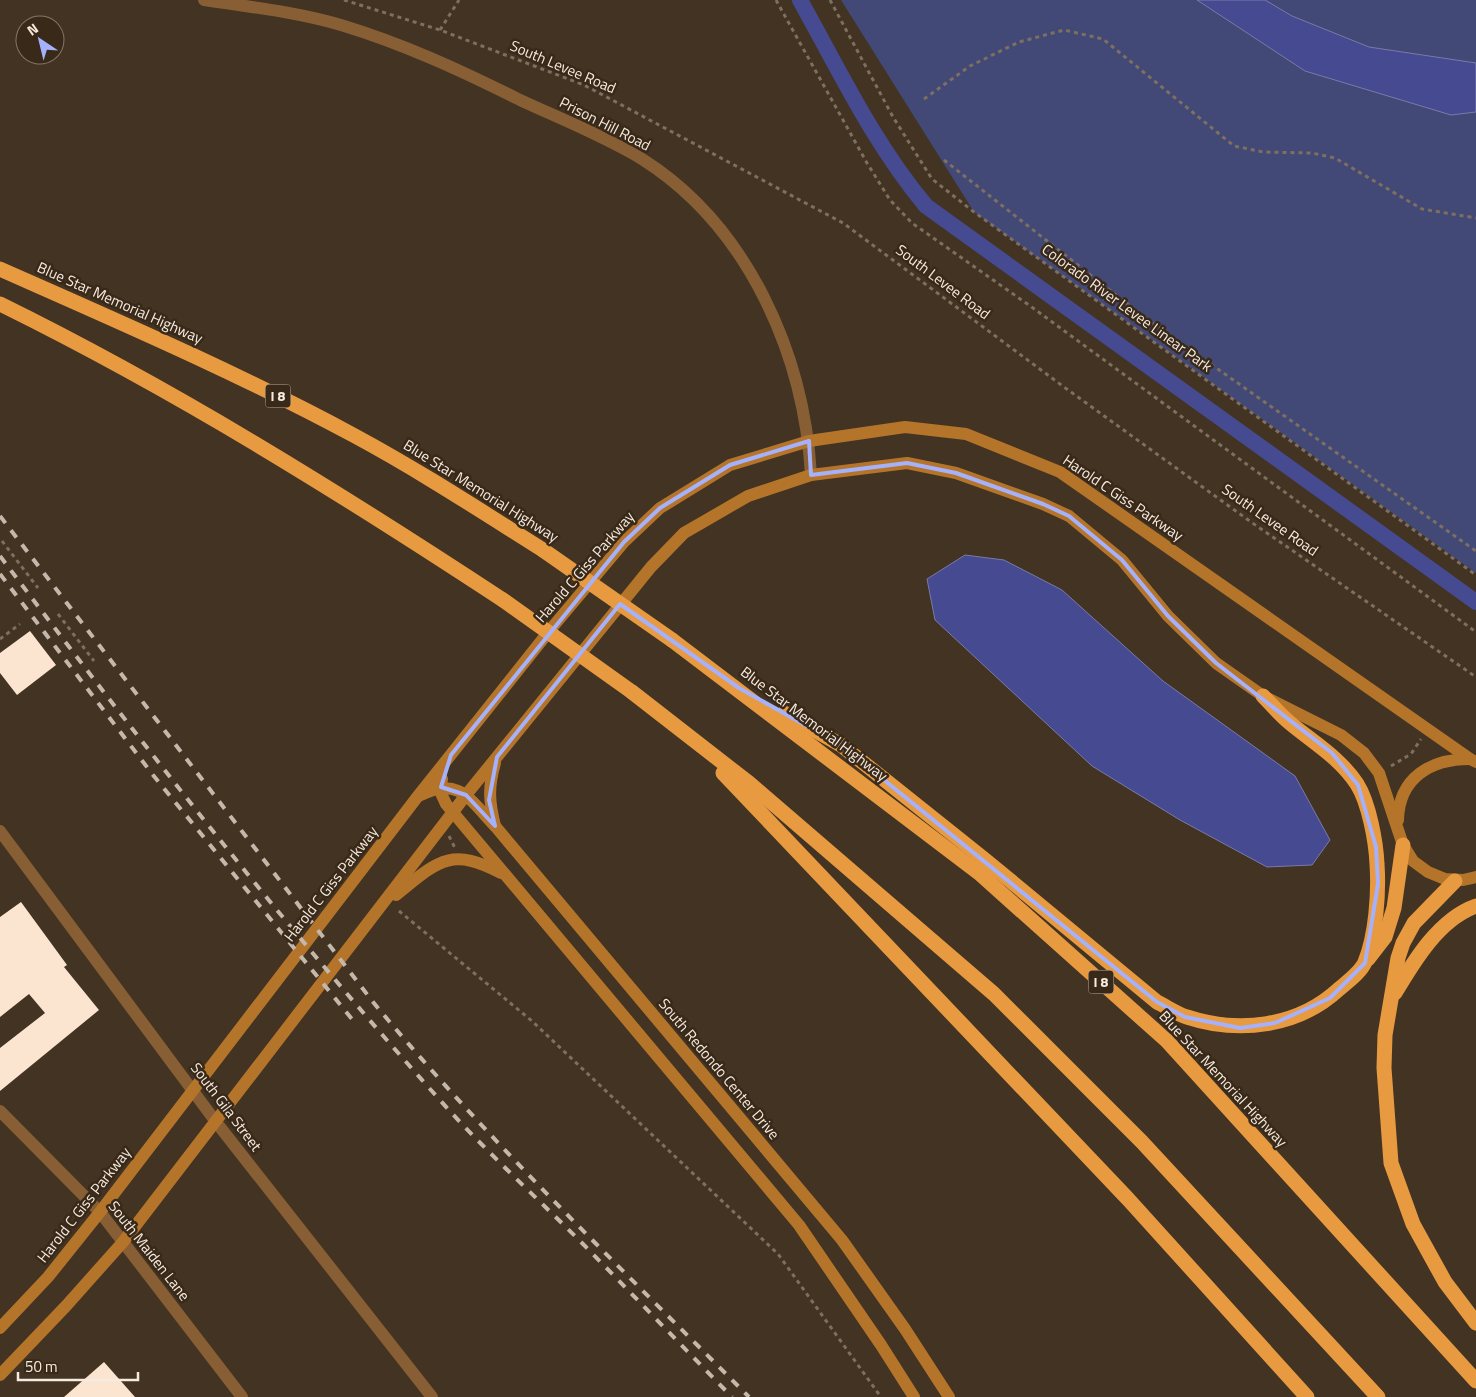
<svg xmlns="http://www.w3.org/2000/svg" width="1476" height="1397" viewBox="0 0 1476 1397" font-family="'Titillium Web',sans-serif">
	<rect width="100%" height="100%" fill="#433322"/>
	<polygon fill="#434976" points="841,0 1476,0 1476,573 974,212"/>
	<g fill="#454a91" stroke="#7a7aa9">
		<polygon points="1197,0 1265,0 1292,16 1369,47 1476,63 1476,112 1451,115 1305,71"/>
		<polygon points="965,555 1004,560 1062,590 1163,681 1295,776 1330,840 1312,865 1267,867 1180,820 1092,766 935,620 927,579"/>
	</g>
	<g fill="none" stroke-linecap="round" stroke-linejoin="round">
		<path stroke="#454a91" stroke-width="16" d="M800,0C839,70 874,144 926,206L1476,602"/>
	</g>
	<g fill="#fbe5d0">
		<polygon points="30,631 56,665 17,695 0,673 0,653"/>
		<polygon points="21,902 67,965 64,967 99,1010 0,1091 0,1048 45,1013 29,994 0,1017 0,917"/>
		<polygon points="104,1362 135,1397 64,1397"/>
	</g>
	<g fill="none" stroke-linecap="round" stroke-linejoin="round">
		<g stroke="#7e6f61" stroke-width="3" stroke-dasharray="4 4" stroke-linecap="butt">
			<polyline points="344,0 440,30 584,85 843,223 1064,387 1251,522 1476,677"/>
			<polyline points="776,0 867,163 890,200 912,223 1033,308 1476,632"/>
			<polyline points="830,0 893,117 932,179 974,212 1476,575"/>
			<polyline points="440,30 459,0"/>
			<polyline points="924,99 970,66 1019,42 1064,30 1103,39 1234,146 1263,152 1312,153 1335,158 1422,209 1476,218"/>
			<polyline points="944,160 1144,317 1476,551"/>
			<polyline points="2,541 38,588"/>
			<polyline points="58,614 94,661"/>
			<polyline points="0,639 20,624"/>
			<polyline points="1391,766 1411,754 1421,739"/>
			<polyline points="449,836 455,848"/>
			<polyline points="399,911 532,1021 778,1254 881,1397"/>
		</g>
		<g stroke="#885f35" stroke-width="12">
			<path d="M204,0C250,7 297,12 341,25C404,44 462,71 520,100C561,119 604,136 642,159C748,226 804,354 811,475"/>
			<polyline points="0,831 216,1122 432,1397"/>
			<polyline points="0,1111 100,1212 242,1397"/>
		</g>
		<g stroke="#b4752a" stroke-width="12">
			<polyline points="442,779 440,791 446,804 799,1225 881,1345 914,1397"/>
			<path d="M421,795C459,776 470,800 495,826L842,1240L905,1329L949,1397"/>
			<path d="M1398,820C1399,778 1430,759 1470,759"/>
			<path d="M495,826C489,801 488,788 495,763"/>
			<path d="M396,895C437,862 450,846 501,873"/>
			<polyline points="0,1328 48,1277 100,1212 418,796 550,630 624,542 660,508 730,465 809,441 905,427 966,434 1060,472 1470,759 1476,762"/>
			<polyline points="0,1375 66,1306 123,1242 466,795 651,567 684,533 748,496 811,475 907,463 956,473 1043,504 1069,516 1122,560 1168,616 1216,663 1263,696 1341,735 1364,753 1379,773 1403,845 1413,861 1428,872 1445,879 1463,880 1476,877"/>
		</g>
		<g stroke="#e89a40" stroke-width="15">
			<path d="M0,269C120,322 240,374 355,436C420,471 481,511 543,550"/>
			<path d="M0,304C175,390 340,493 503,600"/>
			<polyline points="672,640 979,873 1167,1041 1476,1381"/>
			<polyline points="632,692 749,783 994,994 1142,1142 1378,1397"/>
			<path d="M784,713L841,745L984,859L1157,1002C1167,1007 1177,1014 1187,1017C1239,1034 1298,1027 1339,989C1347,982 1361,972 1365,962C1376,935 1379,893 1377,864C1376,842 1369,803 1357,784C1339,757 1314,743 1290,723C1280,715 1272,705 1263,696"/>
			<polyline points="723,773 1128,1199 1307,1397"/>
			<polyline points="1455,881 1414,923 1403,943 1398,958 1385,1035 1384,1068 1391,1163 1413,1224 1445,1282 1476,1323"/>
			<polyline points="1368,959 1385,937 1394,908 1403,845"/>
			<path d="M1395,993C1414,961 1439,919 1476,906"/>
		</g>
		<g stroke="#c4b8ac" stroke-width="4" stroke-dasharray="9 9" stroke-linecap="butt">
			<path d="M0,516L373,1002C489,1142 621,1268 749,1397"/>
			<path d="M0,556C143,745 289,933 448,1109C491,1156 538,1199 583,1244C633,1295 682,1346 732,1397"/>
			<polyline points="0,574 153,775 356,1024"/>
		</g>
		<g stroke="#e89a40" stroke-width="15">
			<polyline points="543,550 672,640"/>
			<polyline points="503,600 632,692"/>
		</g>
	</g>
	<path fill="none" stroke="#a6b1fc" stroke-width="4" stroke-linejoin="round" d="M809,441L811,475L907,463L956,473L1043,504L1069,516L1122,560L1168,616L1216,663L1332,753L1358,785L1376,847L1378,884L1365,963L1330,998L1275,1023L1240,1028L1185,1017L1157,1002L841,745L739,688L620,604L497,757L489,800L495,826L466,795L441,787L451,755L624,542L660,508L730,465Z"/>
	<g text-anchor="middle" stroke-width="5" stroke-linejoin="round" paint-order="stroke">
		<g fill="#392918" stroke="#bdb1a5" stroke-width="1">
			<rect x="265.5" y="384.5" width="25" height="23" rx="4"/>
			<rect x="1088.5" y="970.5" width="25" height="23" rx="4"/>
		</g>
		<g font-size="14" font-weight="bold" fill="#f6ebe1">
			<text x="278" y="401">I 8</text>
			<text x="1101" y="987">I 8</text>
		</g>
		<g font-size="15" fill="#f6ebe1" stroke="#392918">
			<text transform="translate(563 67) rotate(23)" y="5">South Levee Road</text>
			<text transform="translate(605 124) rotate(27)" y="5">Prison Hill Road</text>
			<text transform="translate(943 282) rotate(37)" y="5">South Levee Road</text>
			<text transform="translate(120 303) rotate(24)" y="5">Blue Star Memorial Highway</text>
			<text transform="translate(1127 308) rotate(36)" y="5">Colorado River Levee Linear Park</text>
			<text transform="translate(481 491) rotate(32)" y="5">Blue Star Memorial Highway</text>
			<text transform="translate(1123 498) rotate(34)" y="5">Harold C Giss Parkway</text>
			<text transform="translate(1270 520) rotate(35)" y="5">South Levee Road</text>
			<text transform="translate(585 567) rotate(-49)" y="5">Harold C Giss Parkway</text>
			<text transform="translate(814 724) rotate(37)" y="5">Blue Star Memorial Highway</text>
			<text transform="translate(331 884) rotate(-52)" y="5">Harold C Giss Parkway</text>
			<text transform="translate(719 1069) rotate(50)" y="5">South Redondo Center Drive</text>
			<text transform="translate(1223 1079) rotate(47)" y="5">Blue Star Memorial Highway</text>
			<text transform="translate(226 1107) rotate(53)" y="5">South Gila Street</text>
			<text transform="translate(84 1205) rotate(-52)" y="5">Harold C Giss Parkway</text>
			<text transform="translate(149 1251) rotate(52)" y="5">South Maiden Lane</text>
		</g>
	</g>
	<g transform="translate(40 40) rotate(325)"><circle r="24" fill="#392918" stroke="#857768"/>
	<path d="M0-4L9 19L0 12L-9 19Z" fill="#a6b1fc"/>
	<text y="-8" font-size="14" font-weight="bold" text-anchor="middle" fill="#f6ebe1">N</text>
	</g>
	<path d="M18 1372v8h120v-8" fill="none" stroke="#f6ebe1" stroke-width="2.5"/>
	<text x="25" y="1372" font-size="15" fill="#f6ebe1" stroke="#392918" stroke-width="4" paint-order="stroke">50 m</text>
</svg>
